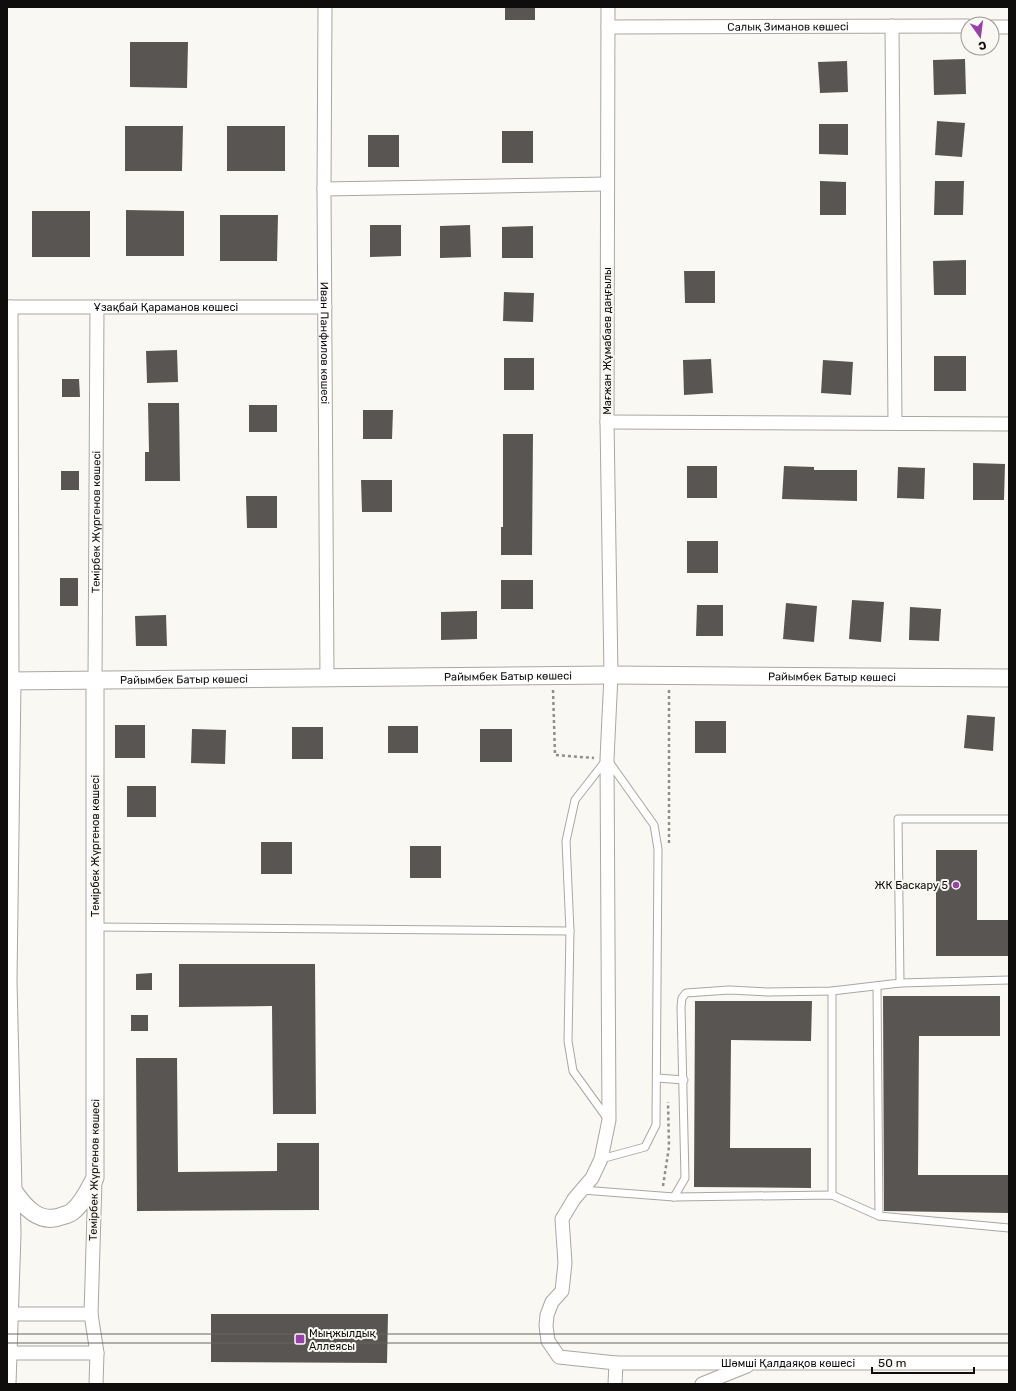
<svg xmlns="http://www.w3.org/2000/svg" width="1016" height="1391" viewBox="0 0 1016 1391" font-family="Rubik,sans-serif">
	<rect width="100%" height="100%" fill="#faf8f3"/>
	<g fill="#585552">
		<rect x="505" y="7" width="30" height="13"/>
		<polygon points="130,42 188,42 187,88 130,87"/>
		<polygon points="965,59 966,94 934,95 933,60"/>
		<polygon points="847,61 848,92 820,93 818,62"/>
		<polygon points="937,121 965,123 962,157 935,155"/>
		<polygon points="819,124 848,124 848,155 819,154"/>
		<polygon points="125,126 183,126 182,171 125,171"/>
		<rect x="227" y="126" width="58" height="45"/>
		<rect x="502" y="131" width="31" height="32"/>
		<rect x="368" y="135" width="31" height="32"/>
		<polygon points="820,181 846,182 846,215 820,215"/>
		<polygon points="935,181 964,181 963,215 934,215"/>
		<polygon points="126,210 184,211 184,256 126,256"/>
		<rect x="32" y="211" width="58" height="46"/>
		<polygon points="220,215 278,215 277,261 220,261"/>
		<polygon points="370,225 401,225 401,256 370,257"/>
		<polygon points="470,225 471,257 440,258 440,226"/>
		<polygon points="533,226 533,258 502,258 502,227"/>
		<polygon points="966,260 966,295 934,295 933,261"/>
		<polygon points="684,271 715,271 715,303 685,303"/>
		<polygon points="504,292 534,293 533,322 503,321"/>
		<polygon points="177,350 178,382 147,383 146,351"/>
		<rect x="934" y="356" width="32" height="35"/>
		<rect x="504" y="358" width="30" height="32"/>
		<polygon points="711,359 713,393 684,395 683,360"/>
		<polygon points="823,360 853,362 851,395 821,393"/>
		<polygon points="62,379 79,379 80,397 62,397"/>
		<polygon points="148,403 179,403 180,481 145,481 145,452 149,452"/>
		<rect x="249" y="405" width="28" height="27"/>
		<polygon points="363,410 393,410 392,439 363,439"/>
		<polygon points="503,434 533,434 532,555 501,555 501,527 503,527"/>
		<polygon points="973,463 1005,464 1004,500 973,500"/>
		<rect x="687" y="466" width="30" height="32"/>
		<polygon points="784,466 814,467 814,470 857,470 857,501 782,499"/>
		<polygon points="898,467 925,468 924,499 897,498"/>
		<rect x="61" y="471" width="18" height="19"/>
		<polygon points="361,480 392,480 392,512 362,512"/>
		<polygon points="246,496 277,496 277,528 247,528"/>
		<rect x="687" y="541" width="31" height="32"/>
		<rect x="60" y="578" width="18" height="28"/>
		<rect x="501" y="580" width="32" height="29"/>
		<polygon points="852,600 884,602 881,642 849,639"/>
		<polygon points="786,603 817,606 814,642 783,639"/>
		<polygon points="697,605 723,605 723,636 696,636"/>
		<polygon points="910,607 941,609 939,641 909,640"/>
		<polygon points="477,611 477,639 441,640 441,612"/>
		<polygon points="166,615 167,646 136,646 135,616"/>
		<polygon points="967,715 995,717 993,751 964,748"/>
		<rect x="695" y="721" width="31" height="32"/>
		<rect x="115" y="725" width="30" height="33"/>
		<rect x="388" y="726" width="30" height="27"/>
		<rect x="292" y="727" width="31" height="32"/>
		<polygon points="192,729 226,730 225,764 191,763"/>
		<rect x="480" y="729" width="32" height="33"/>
		<rect x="127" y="786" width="29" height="31"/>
		<rect x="261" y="842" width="31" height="32"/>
		<rect x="410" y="846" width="31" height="32"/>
		<polygon points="936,850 977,850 977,920 1009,920 1009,956 936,956"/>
		<polygon points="179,964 315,964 316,1114 273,1114 272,1006 179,1007"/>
		<polygon points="152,973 152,990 136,990 136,974"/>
		<polygon points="883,996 1000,996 1000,1036 919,1036 918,1175 1009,1175 1009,1213 884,1211"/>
		<polygon points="695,1001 812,1001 811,1041 731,1040 730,1148 811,1148 811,1188 694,1187"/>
		<rect x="131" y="1015" width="17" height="16"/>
		<polygon points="136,1058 177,1058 178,1172 277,1171 277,1143 319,1143 319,1210 137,1211"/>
		<polygon points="211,1314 388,1314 387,1363 211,1362"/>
	</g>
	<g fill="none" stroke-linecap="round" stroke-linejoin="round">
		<g stroke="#aaa7a3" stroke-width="9">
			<g id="service">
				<polyline points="95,927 570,931"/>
				<polyline points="900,983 898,819 1009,819"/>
				<polyline points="877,986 879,1216"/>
				<polyline points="832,991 832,1195"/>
				<polyline points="657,1078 684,1080"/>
				<polyline points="601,1159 645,1147 656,1125 658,849 654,825 607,759 575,800 566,841 570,931 568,1041 573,1071 607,1118"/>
				<polyline points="582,1190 674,1197 832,1195 879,1216 1009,1228"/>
				<polyline points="674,1197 685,1178 681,1007 682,998 686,993 729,990 768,992 832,991 900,983 1009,980"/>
			</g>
		</g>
		<g stroke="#aaa7a3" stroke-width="15">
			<g id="minor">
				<path id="s1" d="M325,7L324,189L327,679"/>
				<path id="s2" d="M608,7L607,422L611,675L607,759L609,1120L601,1159L592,1178L574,1199L562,1219L565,1263L562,1291L552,1302L547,1315L546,1326L548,1341L559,1357L616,1363H1009"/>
				<polyline points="892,26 895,423"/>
				<path id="s3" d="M608,27L968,26"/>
				<polyline points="992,27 1009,27"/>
				<polyline points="324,189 607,184"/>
				<path id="s4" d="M7,307H325"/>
				<polyline points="11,307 12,681"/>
				<polyline points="607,422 1009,424"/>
				<path id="s5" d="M95,682L97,307"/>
				<polyline points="95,1180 91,1314 97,1353 96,1384"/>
				<polyline points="7,1314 91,1314"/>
				<polyline points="7,1353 97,1353"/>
				<polyline points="9,1384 14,1234 13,1190"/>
				<polyline points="615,1384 616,1363"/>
				<polyline points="702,1384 747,1366"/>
			</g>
		</g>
		<g stroke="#aaa7a3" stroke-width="19">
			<g id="tertiary">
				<path id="s6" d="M7,681L611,675L1009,678"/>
				<path d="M12,681L8,981L13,1190C24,1207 40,1225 62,1216C65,1215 70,1214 73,1211C83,1203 89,1189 95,1178V682"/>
			</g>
		</g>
		<g stroke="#908e8b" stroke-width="2.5" stroke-dasharray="3 3" stroke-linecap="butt">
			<polyline points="553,690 555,755 594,758"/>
			<polyline points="669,690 669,845"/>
			<polyline points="663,1186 669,1147 668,1102"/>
		</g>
		<use href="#service" stroke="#fff" stroke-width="7"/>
		<use href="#minor" stroke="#fff" stroke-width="13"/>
		<use href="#tertiary" stroke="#fff" stroke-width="17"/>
		<g stroke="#666563" stroke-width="1">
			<polyline points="7,1334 1009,1334"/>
			<polyline points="7,1343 1009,1343"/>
		</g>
	</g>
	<g fill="#983fab" stroke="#faf8f3" stroke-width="1.5">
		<circle cx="956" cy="885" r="4"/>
		<rect x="295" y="1334" width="10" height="10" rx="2"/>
	</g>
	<g text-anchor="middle" stroke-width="4" stroke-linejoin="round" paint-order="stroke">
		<g font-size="11" fill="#0f0e0d" stroke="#faf8f3">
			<text dy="4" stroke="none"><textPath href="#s3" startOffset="180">Салық Зиманов көшесі</textPath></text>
			<text dy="4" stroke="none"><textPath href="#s4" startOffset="159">Ұзақбай Қараманов көшесі</textPath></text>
			<text transform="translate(607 341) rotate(-90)" y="4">Мағжан Жұмабаев даңғылы</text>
			<text dy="4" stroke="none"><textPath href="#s1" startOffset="336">Иван Панфилов көшесі</textPath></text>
			<text dy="4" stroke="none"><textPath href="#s5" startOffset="160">Темірбек Жүргенов көшесі</textPath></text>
			<text dy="4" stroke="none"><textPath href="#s6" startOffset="501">Райымбек Батыр көшесі</textPath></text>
			<text dy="4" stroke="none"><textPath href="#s6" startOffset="825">Райымбек Батыр көшесі</textPath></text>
			<text dy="4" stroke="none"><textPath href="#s6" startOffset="177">Райымбек Батыр көшесі</textPath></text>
			<text transform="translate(95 846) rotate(-90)" y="4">Темірбек Жүргенов көшесі</text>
			<text transform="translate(94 1170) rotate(-89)" y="4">Темірбек Жүргенов көшесі</text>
			<text dy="4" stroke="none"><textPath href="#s2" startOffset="1601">Шәмші Қалдаяқов көшесі</textPath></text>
		</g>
		<g font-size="11" fill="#0f0e0d" stroke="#faf8f3" text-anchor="end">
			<text x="948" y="889">ЖК Баскару 5</text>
			<text x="309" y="1337" text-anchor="start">Мыңжылдық<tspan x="309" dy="13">Аллеясы</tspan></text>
		</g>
	</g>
	<rect width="1016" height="1391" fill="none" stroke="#0f0e0d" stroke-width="16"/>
	<g transform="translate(980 36) rotate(166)"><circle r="19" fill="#faf8f3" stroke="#9c9a97"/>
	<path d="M0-3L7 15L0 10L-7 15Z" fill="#983fab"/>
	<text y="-6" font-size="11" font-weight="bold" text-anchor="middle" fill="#0f0e0d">С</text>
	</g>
	<path d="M872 1367v6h102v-6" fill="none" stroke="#0f0e0d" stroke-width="2"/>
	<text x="878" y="1367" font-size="12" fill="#0f0e0d" stroke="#faf8f3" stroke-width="3" paint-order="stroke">50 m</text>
</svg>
